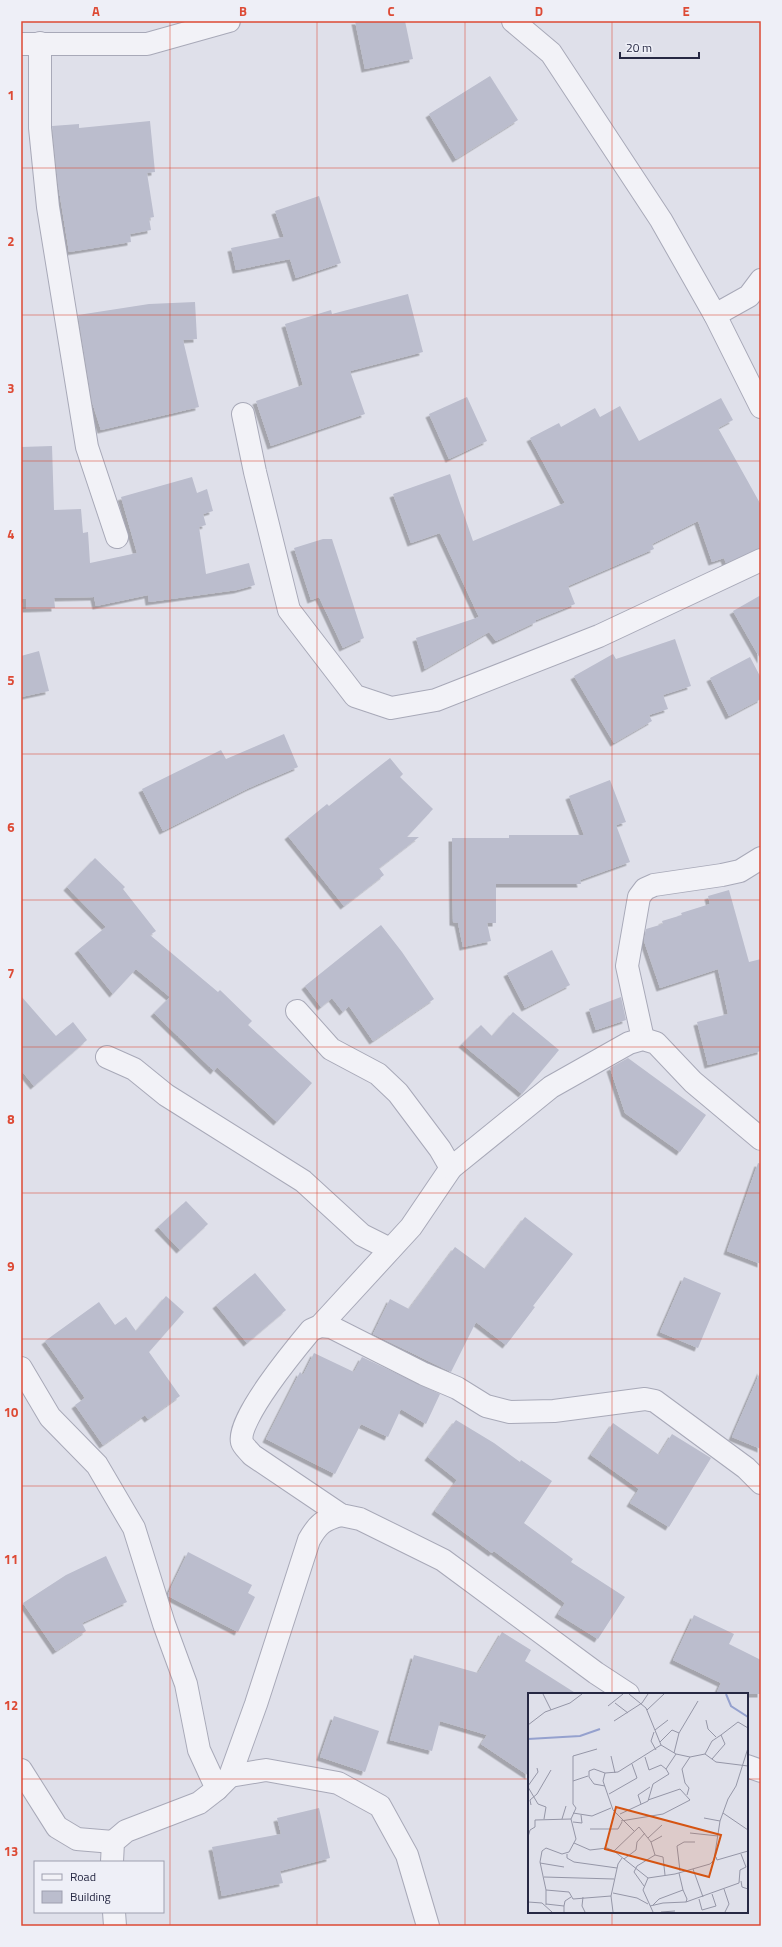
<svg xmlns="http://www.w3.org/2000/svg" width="782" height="1947" viewBox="0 0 782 1947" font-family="'Titillium Web',sans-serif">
	<defs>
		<filter id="shadow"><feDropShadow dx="-3.5" dy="3.5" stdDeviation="0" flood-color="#0004"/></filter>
	</defs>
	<rect width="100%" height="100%" fill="#dfe0ea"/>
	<g fill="#bbbdcd" filter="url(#shadow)">
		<polygon points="355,21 405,21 413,59 365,69"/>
		<polygon points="490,76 518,120 456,159 429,114"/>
		<polygon points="150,121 155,172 147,173 154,217 149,218 151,230 130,234 131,242 69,252 58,184 52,126 79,124 79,128"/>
		<polygon points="319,196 341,263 296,278 290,259 236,270 231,248 284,237 275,211"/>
		<polygon points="408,294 423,352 350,371 365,414 271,446 256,401 303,385 285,324 331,310 332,314"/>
		<polygon points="195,302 197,339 183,340 199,407 101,430 92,402 78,315 149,304"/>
		<polygon points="467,397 487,441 449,459 429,414"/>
		<polygon points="721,398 733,420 718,428 761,505 761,548 726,563 724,558 712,562 698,521 652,544 654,549 568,586 575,604 536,620 536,622 496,641 489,632 425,669 416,638 479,617 440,533 411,543 393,494 450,474 473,541 565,503 530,438 559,423 561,427 595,408 600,417 620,406 639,441"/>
		<polygon points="52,446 54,510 81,509 83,533 88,532 90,563 137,553 121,497 192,477 197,493 207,489 213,511 203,514 206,525 199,527 206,574 249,563 255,585 237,590 149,602 148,595 96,606 94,597 54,598 55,608 26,609 26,599 21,599 21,447"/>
		<polygon points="323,539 332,539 364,638 343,648 319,597 311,600 294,548"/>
		<polygon points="761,595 761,660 733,611"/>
		<polygon points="675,639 691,686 663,695 668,709 649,715 652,721 614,743 574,676 613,654 616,659"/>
		<polygon points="39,651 49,691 21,697 21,656"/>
		<polygon points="750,657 761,678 761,699 729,716 710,678"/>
		<polygon points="284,734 298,767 249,788 163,831 142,789 221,750 226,759"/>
		<polygon points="390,758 403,774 400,777 433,809 407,837 419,837 379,868 384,875 344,906 288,836 327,804 329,806"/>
		<polygon points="610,780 626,822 616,825 630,862 580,880 581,884 496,884 496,923 487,923 491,941 463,947 458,923 453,922 452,838 509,838 509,835 584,835 569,796"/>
		<polygon points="95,858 125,887 123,889 156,931 150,935 218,992 220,990 252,1021 248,1025 312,1083 277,1122 217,1067 214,1071 154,1013 170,997 136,969 113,994 78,950 106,927 67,887"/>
		<polygon points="729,890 749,962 761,959 761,1051 708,1065 697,1022 728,1014 718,969 660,988 644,941 646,929 663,924 662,921 682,915 681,913 710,904 708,896"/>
		<polygon points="381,925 402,952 434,999 373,1041 349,1006 343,1012 332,998 321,1007 305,986"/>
		<polygon points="552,950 570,985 525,1008 507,973"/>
		<polygon points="21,996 56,1036 73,1022 87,1040 34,1086 21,1070"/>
		<polygon points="621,997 626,1020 596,1030 589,1009"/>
		<polygon points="513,1012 559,1050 522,1094 462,1044 481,1025 492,1036"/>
		<polygon points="628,1058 706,1115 680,1152 625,1113 610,1068"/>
		<polygon points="758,1163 761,1164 761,1264 727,1251"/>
		<polygon points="186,1201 208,1224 180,1250 158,1227"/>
		<polygon points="525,1217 573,1254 533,1306 535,1307 506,1345 476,1322 451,1372 373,1334 390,1299 409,1309 455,1247 485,1269"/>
		<polygon points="255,1273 286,1310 247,1343 216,1305"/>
		<polygon points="684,1277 721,1293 698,1348 660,1332"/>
		<polygon points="166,1296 184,1312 149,1352 180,1396 148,1419 145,1415 103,1445 75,1405 85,1398 45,1341 99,1302 115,1325 126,1317 136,1331"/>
		<polygon points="314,1353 354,1372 362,1357 440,1394 426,1424 401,1409 388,1437 361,1424 335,1474 266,1439 300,1372 303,1375"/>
		<polygon points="761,1370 761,1449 732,1437"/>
		<polygon points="456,1420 494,1443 520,1462 521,1460 552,1481 524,1523 573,1559 571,1562 625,1597 598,1639 558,1614 565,1603 494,1551 492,1553 435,1511 457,1480 428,1457"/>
		<polygon points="613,1423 659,1455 672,1434 711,1458 669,1527 630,1503 639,1489 591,1455"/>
		<polygon points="188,1552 252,1585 248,1593 255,1597 238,1632 168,1596 168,1594"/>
		<polygon points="106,1556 127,1602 82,1623 86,1631 56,1651 23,1603 66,1575"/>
		<polygon points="694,1615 734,1634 729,1644 761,1660 761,1694 716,1694 721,1683 673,1660"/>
		<polygon points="502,1632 531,1650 525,1661 577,1694 529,1694 529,1776 481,1744 487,1735 440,1721 432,1751 390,1740 414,1655 478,1673"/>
		<polygon points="334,1716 379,1731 365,1772 320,1757"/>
		<polygon points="319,1808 330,1858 280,1871 283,1883 222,1896 212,1847 281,1834 277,1818"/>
	</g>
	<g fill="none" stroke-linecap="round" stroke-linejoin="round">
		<g stroke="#a8a9b8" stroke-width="24">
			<g id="minor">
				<polyline points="513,21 551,53 661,220 715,315 761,407"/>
				<polyline points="40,43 40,128 48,207 87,447 117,537"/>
				<polyline points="21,44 147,44 229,21"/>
				<polyline points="715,315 749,296 761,280"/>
				<polyline points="243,414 255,472 289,610 355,696 391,708 436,700 599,636 761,560"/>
				<path d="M297,1011L331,1049L378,1074L398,1093L440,1149L451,1168L411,1227L320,1326L311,1330C296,1348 236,1420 242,1442C243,1446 249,1451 252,1455L341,1515L360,1519L443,1560L596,1673L628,1694"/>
				<polyline points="643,1039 627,966 639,897 645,889 654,885 722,875 740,871 761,858"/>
				<polyline points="107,1057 134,1069 166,1095 303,1181 362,1235 390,1249"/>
				<polyline points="451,1168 551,1087 629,1043 643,1039 656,1043 693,1082 761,1139"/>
				<polyline points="320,1326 331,1327 424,1374 457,1388 486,1406 510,1412 554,1411 645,1399 655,1401 746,1468 761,1483"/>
				<polyline points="21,1368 50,1417 97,1465 134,1528 164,1624 186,1684 199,1750 217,1789"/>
				<polyline points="747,1766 761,1771"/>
				<polyline points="21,1770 57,1827 77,1839 113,1842"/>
				<polyline points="230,1776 266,1770 338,1783 380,1806 407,1855 428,1926"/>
				<path d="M112,1862L113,1842L126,1831L199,1803L217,1789L230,1776L256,1704L309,1540C318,1524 323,1520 341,1515"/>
				<polyline points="114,1912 115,1926"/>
			</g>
		</g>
		<use href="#minor" stroke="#f2f2f7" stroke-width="22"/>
	</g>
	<path fill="none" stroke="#dd4a35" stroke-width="1" stroke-opacity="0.55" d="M170,21V1926M317,21V1926M465,21V1926M612,21V1694M21,168H761M21,315H761M21,461H761M21,608H761M21,754H761M21,900H761M21,1047H761M21,1193H761M21,1339H761M21,1486H761M21,1632H761M21,1779H529M747,1779H761M612,1912V1926"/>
	<g transform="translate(528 1693)">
		<rect width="220" height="220" fill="#dfe0ea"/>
		<path fill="none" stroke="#95a1ce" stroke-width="2" d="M198,1L203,13L220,24M0,46L52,43L72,36"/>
		<path fill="none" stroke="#9596a7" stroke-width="1" d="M15,1L23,17M101,1L118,15L133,52L148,61L162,64L177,61L188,69L220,73M87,10L100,20M80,13L95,1M119,17L136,1M178,27L180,36L188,44M86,28L114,10L120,1M0,32L17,19L42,10L54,1M127,37L140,27M126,39L123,48L128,57M193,42L210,29L220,35M132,49L144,37L151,40M146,60L151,40L170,8M177,61L184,48L193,42L197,51L184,66M83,63L87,80M117,64L121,77L133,72L138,76M77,80L75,88L85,117L106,138M45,88V63L69,56M0,93L10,79L9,75M77,93L66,91L61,84V78L66,76L77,80L90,79L133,52M0,94L10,111L18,114L16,126M81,101L109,85L104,71M159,102L161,95L157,90L154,76L162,64M113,111L110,102L122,94M3,112L2,107L9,101L23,77M45,120L64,123L83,115M195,120L220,137M92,121L120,108L125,91L141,81L138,76L148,61M176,125L192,128M34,126L38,113M93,128L135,121L162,107L152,96L120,107M45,129L54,130L53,122M62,136H90L94,129M162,140L190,143M0,144L2,137L7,134V127L43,126M120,145L134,132M46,150L62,157L79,155L86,158L120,185M86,158L111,134L123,149L134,143M39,161V165L46,169L89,175M127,162L135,164L137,182M188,164L189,167L220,158M96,166L108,157L109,149L117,140M12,170L36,174M165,176L175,204M152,178L149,153L156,149H167M151,180L155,197M16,184L86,186M213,188L214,194L220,196M116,193L106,179L109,173L127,162L123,149M196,196L201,211L197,219M18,197L41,199L45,206L83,203L90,171L94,165M85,200L109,205L120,211M83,203L85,219M55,204L54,213L57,219M171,206L174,217L188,213L184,201M0,209L14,210L24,219M158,209L211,190L212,177L218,174L213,161M18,211L36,213V219M18,212V197L12,169L14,158L18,155L34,161L41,159L48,146L43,126L48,115L45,111V88L60,83M36,213L37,208L43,204M122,213L135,210L158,209L159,206L155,197L131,206L125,212M125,219L115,197L120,185L147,181L182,171L186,167L192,128L200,106L208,93L220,55M133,219L147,218"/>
		<path fill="#d55412" fill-opacity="0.15" stroke="#d55412" stroke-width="2" d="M88,114L193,142L181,184L77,156Z"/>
		<rect width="220" height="220" fill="none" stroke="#262843" stroke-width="2"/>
	</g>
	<rect width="782" height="1947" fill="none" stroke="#eeeff7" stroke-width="44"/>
	<rect x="34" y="1861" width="130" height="52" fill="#eeeff7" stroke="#9e9faf"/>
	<rect x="42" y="1874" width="20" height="6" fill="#f2f2f7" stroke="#9e9faf"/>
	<text x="70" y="1881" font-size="12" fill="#262843">Road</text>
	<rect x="42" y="1891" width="20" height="12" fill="#bbbdcd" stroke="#9e9faf"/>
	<text x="70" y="1901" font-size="12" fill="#262843">Building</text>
	<path d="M620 52v6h79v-6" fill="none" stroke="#262843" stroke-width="2"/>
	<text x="626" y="52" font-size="12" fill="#262843" stroke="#eeeff7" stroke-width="3" paint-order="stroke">20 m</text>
	<rect x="22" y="22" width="738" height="1903" fill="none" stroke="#dd4a35" stroke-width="1.5"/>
	<g font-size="13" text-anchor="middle" font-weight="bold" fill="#dd4a35">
		<text x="96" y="16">A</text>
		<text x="243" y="16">B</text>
		<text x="391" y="16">C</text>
		<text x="539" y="16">D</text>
		<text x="686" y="16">E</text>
		<text x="11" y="100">1</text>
		<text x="11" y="246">2</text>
		<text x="11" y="393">3</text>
		<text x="11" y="539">4</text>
		<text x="11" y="685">5</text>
		<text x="11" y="832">6</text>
		<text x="11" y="978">7</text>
		<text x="11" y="1124">8</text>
		<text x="11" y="1271">9</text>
		<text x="11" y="1417">10</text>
		<text x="11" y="1564">11</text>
		<text x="11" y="1710">12</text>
		<text x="11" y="1856">13</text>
	</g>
</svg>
